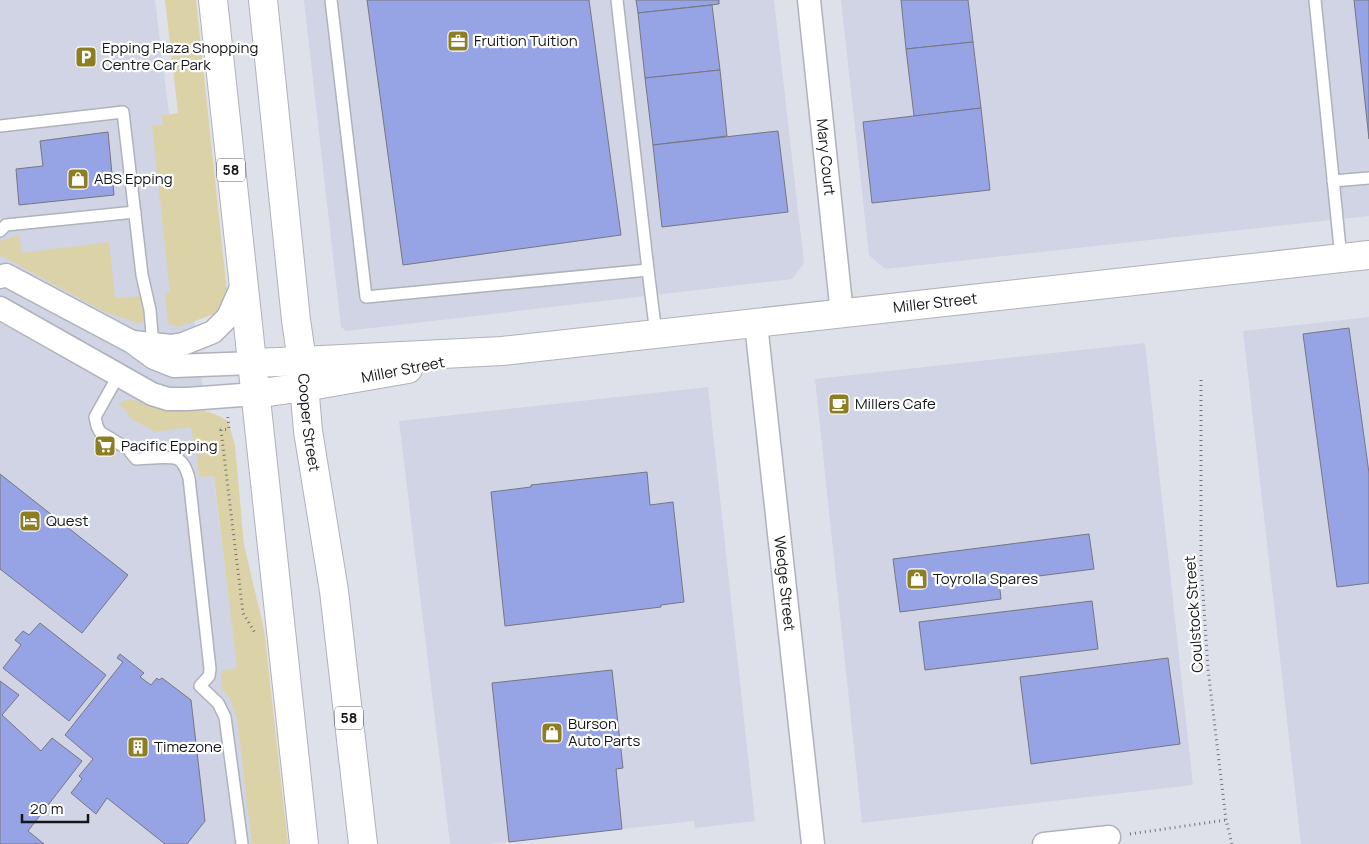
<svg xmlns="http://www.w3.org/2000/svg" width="1369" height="844" viewBox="0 0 1369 844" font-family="Manrope,sans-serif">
	<rect width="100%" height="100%" fill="#dfe1ea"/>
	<g fill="#d0d4e4">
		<polygon points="0,0 155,0 259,844 0,844"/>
		<polygon points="304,0 774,0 804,263 792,279 346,331 341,327"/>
		<polygon points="841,0 1369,0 1369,216 885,269 869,255"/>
		<polygon points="1369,317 1369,844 1301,844 1243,331"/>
		<polygon points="1145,343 1193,785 862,823 815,379"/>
		<polygon points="708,387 755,821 695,828 694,821 489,844 450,844 399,421"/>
	</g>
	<g fill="#dbd3a7">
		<polygon points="165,0 196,0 227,292 217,313 178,327 168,324 165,293 170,292 152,126 163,125 161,116 178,113"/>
		<polygon points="19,235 22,253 109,242 115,298 141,296 144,320 140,324 105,312 0,255 0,241"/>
		<path d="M130,399C141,402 153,407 164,409C191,412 203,405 228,421L235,445L244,545L264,629L288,844H252L237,718L229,697L221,688V671L237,668L214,476L199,477L196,444H194L191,427L156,432L133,420L119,403Z"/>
	</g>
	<g fill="#96a4e5" stroke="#75777e">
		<polygon points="367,0 589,0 621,235 403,265"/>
		<polygon points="636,0 719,0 719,4 638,13"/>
		<polygon points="901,0 968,0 973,42 906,49"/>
		<polygon points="1354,0 1369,0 1369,139"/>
		<polygon points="712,5 720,70 645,78 638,13"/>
		<polygon points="973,42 981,108 914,116 906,49"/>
		<polygon points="720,70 727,136 653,145 645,78"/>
		<polygon points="981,108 990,190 872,203 863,122"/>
		<polygon points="778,131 788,212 662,227 653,145"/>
		<polygon points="108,132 114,195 19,205 16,169 43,166 40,141"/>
		<polygon points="1349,328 1369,473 1369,583 1337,587 1303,334"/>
		<polygon points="647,472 650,505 673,502 684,602 661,605 661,607 505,626 491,492 531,487 531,485"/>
		<polygon points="0,474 128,575 82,633 0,569"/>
		<polygon points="1089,534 1094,569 999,581 1001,599 900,612 893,559"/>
		<polygon points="1092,601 1098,649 925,670 919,622"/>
		<polygon points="40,623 106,675 69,721 3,668 21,645 15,640 23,631 29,635"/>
		<polygon points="120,654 144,673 140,677 151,685 157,678 159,680 162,678 191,700 205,821 187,844 165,844 107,798 96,814 71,793 82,779 79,776 93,759 65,735 123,662 117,658"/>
		<polygon points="1168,658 1180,744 1031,764 1020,677"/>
		<polygon points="612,670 623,768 616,769 622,829 509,842 492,683"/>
		<polygon points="0,681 19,695 2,715 41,751 52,738 82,761 28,831 44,844 0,844"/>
	</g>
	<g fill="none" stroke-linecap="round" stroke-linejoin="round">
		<g stroke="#afb2ba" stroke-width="14">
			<g id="service">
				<polyline points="331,0 366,297 648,270"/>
				<polyline points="617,0 648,270 656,334"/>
				<polyline points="1315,0 1341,258"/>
				<polyline points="0,126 123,112 142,275 150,310 153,346"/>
				<polyline points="1333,181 1369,178"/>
				<polyline points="0,231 6,225 135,212"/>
				<path d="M118,376L95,417L97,426L100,432L128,449L136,459C146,459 172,455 179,460C185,464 187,472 189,478L210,669L209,676L200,686L218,703L225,717L242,844"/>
			</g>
		</g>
		<g stroke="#afb2ba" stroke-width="25">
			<g id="minor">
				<path id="s1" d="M809,0L842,314"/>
				<polyline points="0,277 6,275 132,342 154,358 174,366 253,363"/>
				<polyline points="0,308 152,394 168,399 188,399 255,394"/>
				<path id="s2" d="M756,324L813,844"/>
				<polyline points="133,342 171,346 183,344 213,332 228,317 244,281"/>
				<polyline points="1044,844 1109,837"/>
			</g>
		</g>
		<g stroke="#afb2ba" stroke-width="30">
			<g id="tertiary">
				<path id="s3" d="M302,361L502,351L1369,255"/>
				<polyline points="304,387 408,369"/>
			</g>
		</g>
		<g stroke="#afb2ba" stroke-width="30">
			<g id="primary">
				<polyline points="213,0 304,844"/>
				<path id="s4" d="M263,0L296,320L302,361L308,431L334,591L363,844"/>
				<polyline points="253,363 302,361"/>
				<polyline points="255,394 304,387"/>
			</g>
		</g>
		<g stroke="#73747a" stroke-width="3" stroke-dasharray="1 4" stroke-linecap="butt">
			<polyline points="1201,380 1201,563 1208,669 1226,820 1232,844"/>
			<polyline points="228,417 229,429 221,430 243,613 255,633"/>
			<polyline points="1130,834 1226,820"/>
		</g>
		<use href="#service" stroke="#fff" stroke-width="11"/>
		<use href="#minor" stroke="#fff" stroke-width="22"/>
		<use href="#tertiary" stroke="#fff" stroke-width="28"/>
		<use href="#primary" stroke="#fff" stroke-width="28"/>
	</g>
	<defs>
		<g id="office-square" transform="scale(1.125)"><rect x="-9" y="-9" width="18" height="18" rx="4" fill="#8d7e24" stroke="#fff"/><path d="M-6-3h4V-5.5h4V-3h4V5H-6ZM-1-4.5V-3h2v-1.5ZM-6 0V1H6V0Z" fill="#fff"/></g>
		<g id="parking-square" transform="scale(1.125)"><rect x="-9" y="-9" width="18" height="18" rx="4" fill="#8d7e24" stroke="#fff"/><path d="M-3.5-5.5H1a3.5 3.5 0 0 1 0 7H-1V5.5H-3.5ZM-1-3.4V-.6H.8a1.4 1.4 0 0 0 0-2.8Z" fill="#fff"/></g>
		<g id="shop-square" transform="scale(1.125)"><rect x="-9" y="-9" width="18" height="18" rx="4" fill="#8d7e24" stroke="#fff"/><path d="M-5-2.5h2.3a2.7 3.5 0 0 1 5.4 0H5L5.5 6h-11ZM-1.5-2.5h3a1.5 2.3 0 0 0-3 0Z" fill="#fff"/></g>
		<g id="cafe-square" transform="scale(1.125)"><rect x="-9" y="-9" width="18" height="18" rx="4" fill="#8d7e24" stroke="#fff"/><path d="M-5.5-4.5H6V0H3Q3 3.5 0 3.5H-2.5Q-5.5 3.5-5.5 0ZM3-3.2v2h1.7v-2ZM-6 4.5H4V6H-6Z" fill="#fff"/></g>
		<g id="supermarket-square" transform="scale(1.125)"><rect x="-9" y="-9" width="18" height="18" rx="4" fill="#8d7e24" stroke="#fff"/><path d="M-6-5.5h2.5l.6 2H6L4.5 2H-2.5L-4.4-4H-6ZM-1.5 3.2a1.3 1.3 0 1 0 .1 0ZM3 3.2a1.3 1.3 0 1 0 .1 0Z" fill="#fff"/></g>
		<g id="hotel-square" transform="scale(1.125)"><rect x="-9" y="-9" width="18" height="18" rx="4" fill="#8d7e24" stroke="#fff"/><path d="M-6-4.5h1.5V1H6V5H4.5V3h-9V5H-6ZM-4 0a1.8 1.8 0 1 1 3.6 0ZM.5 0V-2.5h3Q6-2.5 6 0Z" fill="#fff"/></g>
		<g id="building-square" transform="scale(1.125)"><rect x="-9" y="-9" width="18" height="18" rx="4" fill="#8d7e24" stroke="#fff"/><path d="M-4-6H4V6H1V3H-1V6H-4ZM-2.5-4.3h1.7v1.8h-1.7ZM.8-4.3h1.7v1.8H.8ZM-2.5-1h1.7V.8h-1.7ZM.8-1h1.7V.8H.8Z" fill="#fff"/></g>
	</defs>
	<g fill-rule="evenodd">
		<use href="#office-square" x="458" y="41"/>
		<use href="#parking-square" x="86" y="57"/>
		<use href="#shop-square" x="78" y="179"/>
		<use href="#cafe-square" x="839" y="404"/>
		<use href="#supermarket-square" x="105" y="446"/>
		<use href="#hotel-square" x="30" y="521"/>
		<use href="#shop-square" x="917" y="579"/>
		<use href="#shop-square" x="552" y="733"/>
		<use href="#building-square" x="138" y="747"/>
	</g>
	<g text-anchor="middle" stroke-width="4.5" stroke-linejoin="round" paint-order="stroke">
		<g fill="#fff" stroke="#5b5c5e" stroke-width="1">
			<rect x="217" y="158.5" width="28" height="23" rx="4"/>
			<rect x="335" y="706.5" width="28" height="23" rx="4"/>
		</g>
		<g font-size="14" font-weight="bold" fill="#151619">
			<text x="231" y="175">58</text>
			<text x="349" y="723">58</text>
		</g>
		<g font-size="15" fill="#151619" stroke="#fff" text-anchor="start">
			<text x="474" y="46">Fruition Tuition</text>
			<text x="102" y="53">Epping Plaza Shopping<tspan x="102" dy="17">Centre Car Park</tspan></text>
			<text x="94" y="184">ABS Epping</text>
			<text x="855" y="409">Millers Cafe</text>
			<text x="121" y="451">Pacific Epping</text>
			<text x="46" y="526">Quest</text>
			<text x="933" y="584">Toyrolla Spares</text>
			<text x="568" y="729">Burson<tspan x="568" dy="17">Auto Parts</tspan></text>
			<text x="154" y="752">Timezone</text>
		</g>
		<g font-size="15" fill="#151619" stroke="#fff">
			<text dy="5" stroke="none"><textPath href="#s1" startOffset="158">Mary Court</textPath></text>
			<text dy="5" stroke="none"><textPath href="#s3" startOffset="636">Miller Street</textPath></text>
			<text transform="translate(403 370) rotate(-11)" y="5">Miller Street</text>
			<text dy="5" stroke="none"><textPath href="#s4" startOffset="425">Cooper Street</textPath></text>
			<text dy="5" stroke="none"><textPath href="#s2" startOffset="261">Wedge Street</textPath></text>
			<text transform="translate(1194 614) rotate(-94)" y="5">Coulstock Street</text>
		</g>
	</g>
	<path d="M22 814v8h66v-8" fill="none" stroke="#151619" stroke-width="2.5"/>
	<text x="30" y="814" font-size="15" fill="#151619" stroke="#ffffff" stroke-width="4" paint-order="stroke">20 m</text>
</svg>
